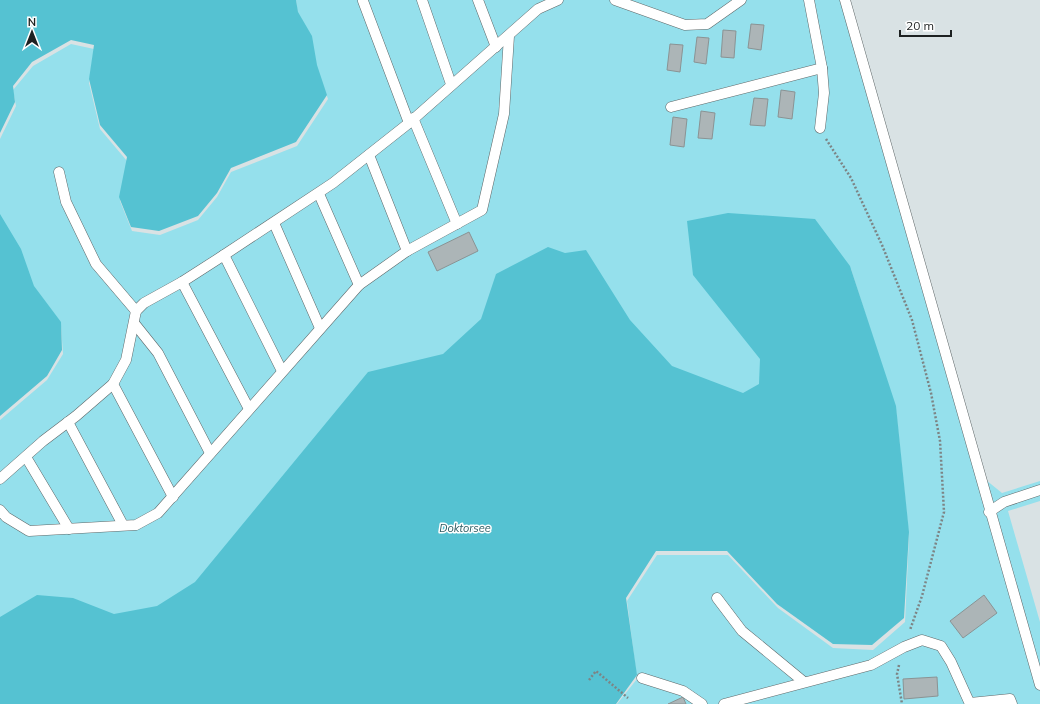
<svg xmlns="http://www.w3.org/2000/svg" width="1040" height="704" viewBox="0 0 1040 704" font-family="Mulish,sans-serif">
	<rect width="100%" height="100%" fill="#d9e2e4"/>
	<polygon fill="#95e0ec" points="296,0 849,0 986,480 1002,493 1040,481 1040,501 1008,511 1040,622 1040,704 617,704 637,679 627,601 657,555 728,555 778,608 833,648 873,650 905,622 909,536 896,410 851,269 767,360 767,387 745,401 481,323 195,585 158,609 114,618 0,621 0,420 47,380 63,354 61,326 35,290 0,217 0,139 16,106 13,90 33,66 71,44 94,49 89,83 100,129 127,161 120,201 132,231 160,235 198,220 217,197 231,172 297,146 328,99 298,16"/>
	<g fill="#55c2d2">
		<polygon points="0,0 296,0 298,12 312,36 317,65 327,95 296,142 231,168 217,193 198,216 159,231 131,227 119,197 127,157 100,125 89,79 94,45 71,40 32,62 13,86 15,102 0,133"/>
		<polygon points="728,213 815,219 850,266 896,406 909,532 904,618 872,645 833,644 777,604 727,551 656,551 626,598 637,675 616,704 0,704 0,617 37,595 73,598 114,614 157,606 195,582 368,372 443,354 481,319 496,274 548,247 565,253 586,250 630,320 672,366 743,393 759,384 760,359 693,275 687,221"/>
		<polygon points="0,214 21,249 34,286 61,322 62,350 47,376 0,416"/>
	</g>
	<g fill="#acb5b7" stroke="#8a9394">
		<polygon points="751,24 764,25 761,50 748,48"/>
		<polygon points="723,30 736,31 734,58 721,57"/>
		<polygon points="697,37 709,38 706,64 694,62"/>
		<polygon points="670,44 683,45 680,72 667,70"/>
		<polygon points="781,90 795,92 792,119 778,117"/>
		<polygon points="754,98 768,99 765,126 750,125"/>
		<polygon points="701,111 715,113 712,139 698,138"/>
		<polygon points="673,117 687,119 684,147 670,145"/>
		<polygon points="469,232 478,251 437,271 428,252"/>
		<polygon points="984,595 997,613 963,638 950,621"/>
		<polygon points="937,677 938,696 904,699 903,679"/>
		<polygon points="683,697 686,704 668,704"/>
	</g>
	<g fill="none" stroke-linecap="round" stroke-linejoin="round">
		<g stroke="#5f6869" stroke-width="11">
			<g id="service">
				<polyline points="422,0 451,84"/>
				<polyline points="478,0 496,47"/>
				<polyline points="615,0 685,25 707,24 741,0"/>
				<polyline points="809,0 822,68 824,93 820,128"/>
				<polyline points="845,0 1040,685"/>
				<polyline points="363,1 409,123"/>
				<polyline points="671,107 822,68"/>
				<polyline points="413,118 457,224"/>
				<polyline points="369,155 407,251"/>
				<polyline points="59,172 66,202 96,264 136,311"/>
				<polyline points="319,194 359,285"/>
				<polyline points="274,223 320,328"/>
				<polyline points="224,255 282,371"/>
				<polyline points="182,282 249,409"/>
				<polyline points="134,323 158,353 210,453"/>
				<polyline points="113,384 173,497"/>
				<polyline points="68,422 123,525"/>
				<polyline points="26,457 69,529"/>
				<polyline points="0,479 43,441 76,416 113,384 126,360 136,311 144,303 182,282 224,255 333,183 409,123 538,9 558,0"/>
				<polyline points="0,510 6,517 29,531 136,525 158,513 359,285 407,251 482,210 504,114 509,36"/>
				<polyline points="989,512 1004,502 1040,490"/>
				<polyline points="717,598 742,631 804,682"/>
				<polyline points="642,678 683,691 702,704"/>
				<polyline points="970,703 1010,699 1012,704"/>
				<polyline points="724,704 871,665 904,647 922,640 941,646 951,662 970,704"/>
			</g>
		</g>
		<g stroke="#7d8485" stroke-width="2.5" stroke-dasharray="2 2" stroke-linecap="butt">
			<polyline points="826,139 851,178 882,245 912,320 931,393 940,441 944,512 922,596 910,630"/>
			<polyline points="899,665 897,674 902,704"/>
			<polyline points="589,680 596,671 628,698"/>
		</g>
		<use href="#service" stroke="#fff" stroke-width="10"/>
	</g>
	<g text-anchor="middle" stroke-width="3" stroke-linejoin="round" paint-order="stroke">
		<g font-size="11" font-style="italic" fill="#2c5c63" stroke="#fff">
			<text x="465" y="532">Doktorsee</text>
		</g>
	</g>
	<g transform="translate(32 32)" stroke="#ffffff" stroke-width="3" paint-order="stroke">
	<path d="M0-3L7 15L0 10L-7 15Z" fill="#1d2121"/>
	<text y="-6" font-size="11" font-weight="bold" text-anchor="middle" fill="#1d2121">N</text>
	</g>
	<path d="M900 30v6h51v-6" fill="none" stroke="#1d2121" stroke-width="2"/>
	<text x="906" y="30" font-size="12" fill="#1d2121" stroke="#ffffff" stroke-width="3" paint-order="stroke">20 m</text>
</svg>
